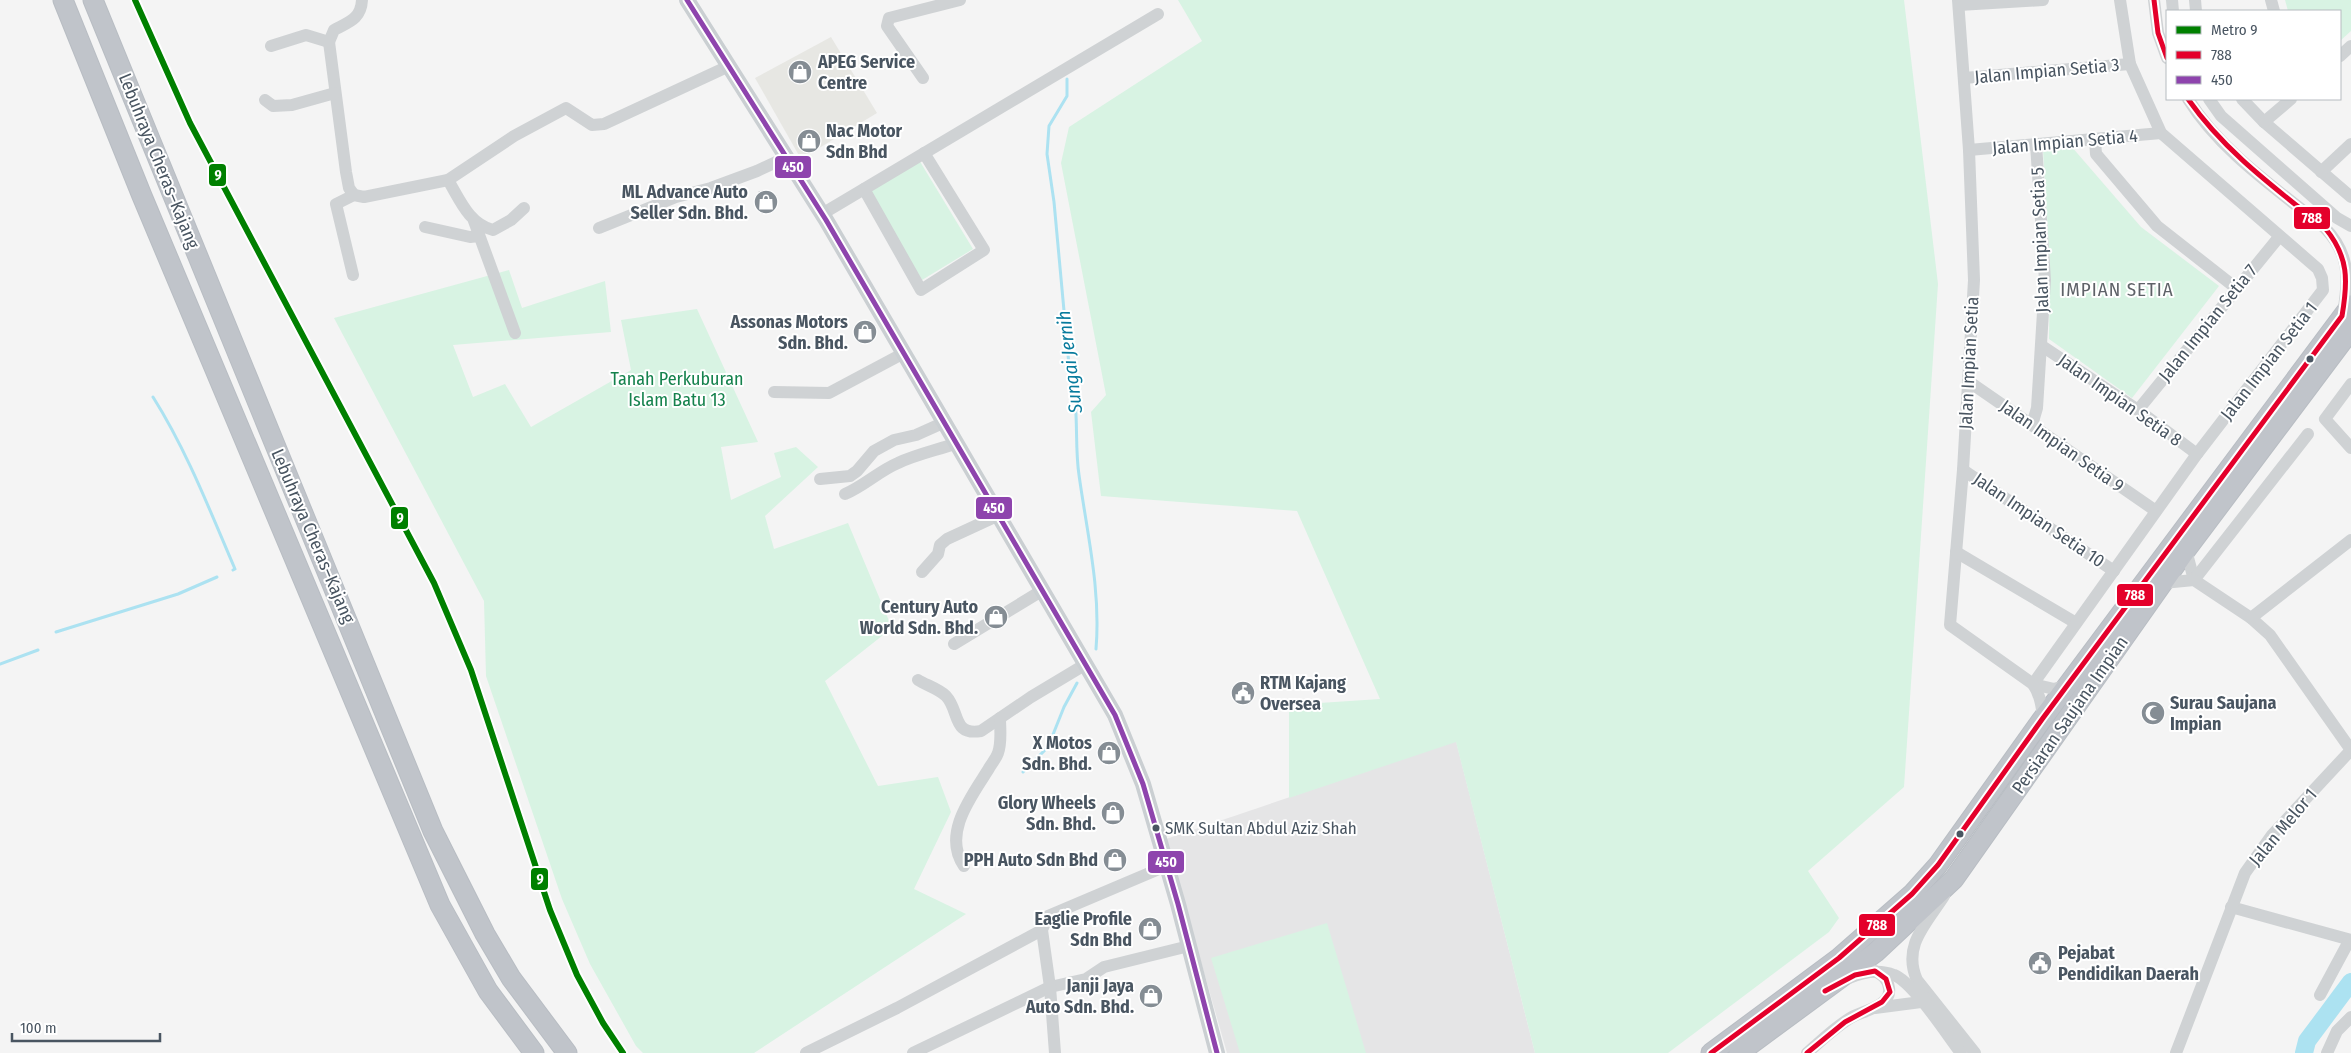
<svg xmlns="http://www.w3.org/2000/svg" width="2351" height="1053" viewBox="0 0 2351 1053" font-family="'Fira Sans Condensed',sans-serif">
	<rect width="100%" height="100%" fill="#f4f4f4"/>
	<polygon fill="#e7e7e3" points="831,37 877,113 801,159 755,78"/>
	<polygon fill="#e5e5e6" points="1456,741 1535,1053 1227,1053 1166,839"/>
	<g fill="#d8f3e3">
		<polygon points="1178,0 1904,0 1938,284 1904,787 1808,871 1839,918 1829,932 1668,1053 1535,1053 1456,742 1289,798 1289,705 1380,699 1297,511 1101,496 1091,412 1106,395 1061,163 1069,127 1202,41"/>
		<polygon points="2285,0 2351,0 2351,31 2340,41 2340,11 2288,11"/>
		<polygon points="2071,146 2141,227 2219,286 2132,398 2049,339 2050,266 2043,150"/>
		<polygon points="919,160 973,249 922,280 867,191"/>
		<polygon points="509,270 522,308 605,281 611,332 453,345 473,397 505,384 531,427 631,370 621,320 697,309 758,442 721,447 731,500 781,477 774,453 796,447 818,467 765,516 774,549 848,523 892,628 825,681 878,786 938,777 951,812 914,889 966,914 754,1053 643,1053 636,1046 590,964 562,899 486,676 484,601 334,318"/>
		<polygon points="1327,923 1366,1053 1240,1053 1211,958"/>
	</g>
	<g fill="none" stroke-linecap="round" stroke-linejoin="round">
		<g stroke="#ace2f1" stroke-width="3">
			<path d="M1067,79V96L1049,126L1047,154L1054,202L1070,376C1080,408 1074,442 1079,475C1087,533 1101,590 1096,649"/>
			<path d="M153,397C187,451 210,511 235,569L233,570"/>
			<polyline points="56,632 178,594 217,577"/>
			<polyline points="0,664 38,650"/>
			<polyline points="1023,772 1048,747 1064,707 1077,683"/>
		</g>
		<polyline stroke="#ace2f1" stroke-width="18" points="2304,1053 2307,1041 2351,982"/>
		<g stroke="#b8bdc3" stroke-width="21">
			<g id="highway">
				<polyline points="63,0 142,196 440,905 488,991 534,1053"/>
				<polyline points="93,0 433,831 485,934 511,978 567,1053"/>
				<polyline points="1711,1053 1839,958 1912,894 1938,865 2043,718 2351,305"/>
				<polyline points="1739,1053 1876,952 1954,879 2186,550 2351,330"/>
			</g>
		</g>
		<g stroke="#cfd2d4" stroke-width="12">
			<polyline points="1958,0 1969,150 1974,280 1963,470 1950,625 2033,684 2054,689 2068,685"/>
			<polyline points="2154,0 2158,33 2167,58"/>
			<polyline points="2172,0 2173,11"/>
			<polyline points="2195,0 2196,11"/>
			<polyline points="2271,0 2274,11"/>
			<polyline points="1959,5 2043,0"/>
			<polyline points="329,42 346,172 349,188 354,195"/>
			<path d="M271,46L306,35L329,42L334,30C349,22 361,19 362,0"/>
			<polyline points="2340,56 2351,46"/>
			<polyline points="923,78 887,26 889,18 960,0"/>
			<polyline points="1964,78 2130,64"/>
			<path d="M2188,99C2221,152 2277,189 2325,228C2350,254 2349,279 2343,313"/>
			<polyline points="2209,99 2221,116 2337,218 2351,226"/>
			<polyline points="2242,99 2264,122 2351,197"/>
			<polyline points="265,100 273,106 292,105 335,93"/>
			<polyline points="2264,122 2291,99"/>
			<polyline points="2095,140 2096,154 2157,226 2236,288"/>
			<polyline points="1969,150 2161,133"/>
			<polyline points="2321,172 2351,144"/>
			<path d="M448,180C460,200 469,224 493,230L511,220L524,208"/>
			<polyline points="864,189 921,290 984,250 924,153"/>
			<polyline points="822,214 1158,14"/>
			<polyline points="474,221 515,333"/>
			<polyline points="425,227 470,237 479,236"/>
			<polyline points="599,228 676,197 711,188 757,171 787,157"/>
			<polyline points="353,275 336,204 354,195 364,197 448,180 514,136 566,108 592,125 604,124 729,66"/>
			<polyline points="2042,346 2138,410 2197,454"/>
			<polyline points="1968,381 2156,511"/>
			<polyline points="2351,384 2325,419 2351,448"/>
			<polyline points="774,392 829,393 904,353"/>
			<polyline points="2138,410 2279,237"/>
			<polyline points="2032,425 2037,408 2045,280 2036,144"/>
			<polyline points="1963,470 2114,571"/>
			<polyline points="820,479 850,476 857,471 874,451 894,440 916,435 945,422"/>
			<path d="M845,494C864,486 879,471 898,463C917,454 938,450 957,443"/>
			<polyline points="2186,550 2194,580"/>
			<polyline points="1956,552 2076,623"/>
			<polyline points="922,572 938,554 940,545 947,539 999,515"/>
			<polyline points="2194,580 2308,434"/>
			<polyline points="2163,583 2194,580 2251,618 2270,635 2351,750"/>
			<polyline points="2251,618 2351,540"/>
			<polyline points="954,644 1043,590"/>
			<path d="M918,680C926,685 939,689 946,696C960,711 952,736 981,731L1031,697L1086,664"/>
			<polyline points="2033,684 2197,454 2323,290 2322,278 2318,269 2161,133 2130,64 2120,0"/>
			<path d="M2033,684C2040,694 2042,705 2043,718"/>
			<path d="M964,866C942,834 971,797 988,770C991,764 996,759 998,753C1002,742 1000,729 1000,718"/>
			<path d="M1944,896C1926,924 1902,946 1917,980L1975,1053"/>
			<polyline points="2231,907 2351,940"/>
			<path d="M1849,978C1863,972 1879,969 1894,975C1913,982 1947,1035 1961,1053"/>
			<polyline points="2320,995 2349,941"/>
			<polyline points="1875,1008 1921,1002 1926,998"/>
			<polyline points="806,1053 897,1008 1042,930"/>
			<polyline points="913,1053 1050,987 1086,979 1104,967 1189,946"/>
			<polyline points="1055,1053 1050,987 1042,930 1048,916 1166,866"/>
			<path d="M1807,1053C1821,1041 1836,1026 1852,1017C1863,1011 1892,1006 1889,988C1888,979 1882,975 1875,971"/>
			<polyline points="2176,1053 2245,873 2272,835 2351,750"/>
			<polyline points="2327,1053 2337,1031 2351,1017"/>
		</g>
		<polyline stroke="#cacfd2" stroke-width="16" points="687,0 826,220 1115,715 1143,784 1178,904 1217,1053"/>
		<use href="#highway" stroke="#c0c4ca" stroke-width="19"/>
		<g stroke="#fff" stroke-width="9">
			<g id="bus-1">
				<polyline points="2154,0 2158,33 2167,58"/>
				<path d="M1711,1053L1839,958L1912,894L1938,865L2043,718L2342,316C2348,281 2349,257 2325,228C2275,188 2225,152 2188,99"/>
				<polyline points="1807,1053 1845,1022 1882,1002 1890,992 1886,979 1875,971 1855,975 1825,991"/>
			</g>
		</g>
		<g stroke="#fff" stroke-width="9">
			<polyline id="bus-2" points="687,0 826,220 1115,715 1143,784 1178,904 1217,1053"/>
		</g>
		<use href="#bus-1" stroke="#e4002b" stroke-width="5"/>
		<use href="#bus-2" stroke="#8e44ad" stroke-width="5"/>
		<g stroke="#fff" stroke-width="10">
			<polyline id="metro-1" points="135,0 190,123 434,583 471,670 550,910 577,975 603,1023 623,1053"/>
		</g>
		<use href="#metro-1" stroke="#008000" stroke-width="6"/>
	</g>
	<defs>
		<g id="shop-disc" transform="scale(1.25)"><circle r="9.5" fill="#858d94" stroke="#fff"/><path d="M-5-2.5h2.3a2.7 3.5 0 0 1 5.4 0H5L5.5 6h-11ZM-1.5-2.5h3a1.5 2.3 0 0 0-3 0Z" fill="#fff"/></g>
		<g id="civic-disc" transform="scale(1.25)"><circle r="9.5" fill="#858d94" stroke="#fff"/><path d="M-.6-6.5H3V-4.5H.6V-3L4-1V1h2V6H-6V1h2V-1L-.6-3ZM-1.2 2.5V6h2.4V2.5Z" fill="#fff"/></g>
		<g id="mosque-disc" transform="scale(1.25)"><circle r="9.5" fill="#858d94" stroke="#fff"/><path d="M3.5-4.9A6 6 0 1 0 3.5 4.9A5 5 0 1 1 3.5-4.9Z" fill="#fff"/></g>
	</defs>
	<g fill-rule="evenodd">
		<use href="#shop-disc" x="800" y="72"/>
		<use href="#shop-disc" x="809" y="141"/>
		<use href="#shop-disc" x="766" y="202"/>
		<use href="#shop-disc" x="865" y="332"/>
		<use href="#shop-disc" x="996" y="617"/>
		<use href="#civic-disc" x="1243" y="693"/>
		<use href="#mosque-disc" x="2153" y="713"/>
		<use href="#shop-disc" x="1109" y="753"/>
		<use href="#shop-disc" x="1113" y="813"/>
		<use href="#shop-disc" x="1115" y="860"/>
		<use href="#shop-disc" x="1150" y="929"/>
		<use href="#civic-disc" x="2040" y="963"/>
		<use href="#shop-disc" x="1151" y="996"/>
	</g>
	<g fill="#495561" stroke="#fff" stroke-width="2">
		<circle cx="2310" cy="359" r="4.5"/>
		<circle cx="1156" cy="828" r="4.5"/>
		<circle cx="1960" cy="834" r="4.5"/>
	</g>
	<g text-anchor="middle" stroke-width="4" stroke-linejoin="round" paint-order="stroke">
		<g font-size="17" fill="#495561" stroke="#fff" text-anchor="start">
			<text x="1165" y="834">SMK Sultan Abdul Aziz Shah</text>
		</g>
		<g font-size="18" font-weight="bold" fill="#495561" stroke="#fff" text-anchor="end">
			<text x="818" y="68" text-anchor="start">APEG Service<tspan x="818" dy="21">Centre</tspan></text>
			<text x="826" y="137" text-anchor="start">Nac Motor<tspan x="826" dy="21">Sdn Bhd</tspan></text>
			<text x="748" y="198">ML Advance Auto<tspan x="748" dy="21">Seller Sdn. Bhd.</tspan></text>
			<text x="848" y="328">Assonas Motors<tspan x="848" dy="21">Sdn. Bhd.</tspan></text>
			<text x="978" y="613">Century Auto<tspan x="978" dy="21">World Sdn. Bhd.</tspan></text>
			<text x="1260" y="689" text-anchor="start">RTM Kajang<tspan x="1260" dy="21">Oversea</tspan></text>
			<text x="2170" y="709" text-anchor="start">Surau Saujana<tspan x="2170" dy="21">Impian</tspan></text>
			<text x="1092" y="749">X Motos<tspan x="1092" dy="21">Sdn. Bhd.</tspan></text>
			<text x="1096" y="809">Glory Wheels<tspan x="1096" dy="21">Sdn. Bhd.</tspan></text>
			<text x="1098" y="866">PPH Auto Sdn Bhd</text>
			<text x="1132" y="925">Eaglie Profile<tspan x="1132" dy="21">Sdn Bhd</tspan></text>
			<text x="2058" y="959" text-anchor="start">Pejabat<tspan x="2058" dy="21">Pendidikan Daerah</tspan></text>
			<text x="1134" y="992">Janji Jaya<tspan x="1134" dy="21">Auto Sdn. Bhd.</tspan></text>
		</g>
		<g font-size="18" fill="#495561" stroke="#fff">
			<text transform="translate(2047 71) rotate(-5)" y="6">Jalan Impian Setia 3</text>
			<text transform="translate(2065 142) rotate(-5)" y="6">Jalan Impian Setia 4</text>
			<text transform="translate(159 161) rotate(68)" y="6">Lebuhraya Cheras–Kajang</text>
			<text transform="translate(2040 240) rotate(-92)" y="6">Jalan Impian Setia 5</text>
			<text transform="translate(2208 323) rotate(-51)" y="6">Jalan Impian Setia 7</text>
			<text transform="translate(2269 361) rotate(-52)" y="6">Jalan Impian Setia 1</text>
			<text transform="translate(1969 363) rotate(-87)" y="6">Jalan Impian Setia</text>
			<text transform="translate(2120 400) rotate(35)" y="6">Jalan Impian Setia 8</text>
			<text transform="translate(2062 446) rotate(35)" y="6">Jalan Impian Setia 9</text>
			<text transform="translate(2039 520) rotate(34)" y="6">Jalan Impian Setia 10</text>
			<text transform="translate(313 536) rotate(67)" y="6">Lebuhraya Cheras–Kajang</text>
			<text transform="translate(2070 715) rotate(-55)" y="6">Persiaran Saujana Impian</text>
			<text transform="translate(2283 827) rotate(-50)" y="6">Jalan Melor 1</text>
		</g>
		<g font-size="18" fill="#15824d" stroke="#fff">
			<text x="677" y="385">Tanah Perkuburan<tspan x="677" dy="21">Islam Batu 13</tspan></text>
		</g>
		<g font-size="19" letter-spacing="1" fill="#5e6268" stroke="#fff">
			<text x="2117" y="296">IMPIAN SETIA</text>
		</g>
		<g font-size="19" font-style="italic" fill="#087b9d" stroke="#fff">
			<text transform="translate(1069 362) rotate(-97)" y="7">Sungai Jernih</text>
		</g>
	</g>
	<g stroke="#fff" stroke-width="2">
		<rect x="774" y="155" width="38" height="24" rx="5" fill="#8e44ad"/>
		<rect x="208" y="163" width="19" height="24" rx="5" fill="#008000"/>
		<rect x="2293" y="206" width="38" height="24" rx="5" fill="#e4002b"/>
		<rect x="975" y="496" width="38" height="24" rx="5" fill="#8e44ad"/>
		<rect x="390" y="506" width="19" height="24" rx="5" fill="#008000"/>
		<rect x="2116" y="583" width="38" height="24" rx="5" fill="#e4002b"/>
		<rect x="1147" y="850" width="38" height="24" rx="5" fill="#8e44ad"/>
		<rect x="530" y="867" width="19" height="24" rx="5" fill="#008000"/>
		<rect x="1858" y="913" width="38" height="24" rx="5" fill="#e4002b"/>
	</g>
	<g font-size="14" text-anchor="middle" font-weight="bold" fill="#fff">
		<text x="793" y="172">450</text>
		<text x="218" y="180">9</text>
		<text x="2312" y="223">788</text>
		<text x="994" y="513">450</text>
		<text x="400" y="523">9</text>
		<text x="2135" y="600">788</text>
		<text x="1166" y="867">450</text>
		<text x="540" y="884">9</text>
		<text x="1877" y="930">788</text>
	</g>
	<rect x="2166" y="10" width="175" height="90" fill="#ffffff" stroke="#b6bbc0"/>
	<rect x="2176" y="26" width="25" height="8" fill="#008000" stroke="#b6bbc0"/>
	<text x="2211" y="35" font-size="15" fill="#495561">Metro 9</text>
	<rect x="2176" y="51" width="25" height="8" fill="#e4002b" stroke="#b6bbc0"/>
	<text x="2211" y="60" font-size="15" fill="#495561">788</text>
	<rect x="2176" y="76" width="25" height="8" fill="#8e44ad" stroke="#b6bbc0"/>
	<text x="2211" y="85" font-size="15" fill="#495561">450</text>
	<path d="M12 1033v8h148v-8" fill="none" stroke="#495561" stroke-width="2.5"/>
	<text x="20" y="1033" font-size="15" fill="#495561" stroke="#ffffff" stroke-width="4" paint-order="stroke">100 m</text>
</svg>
